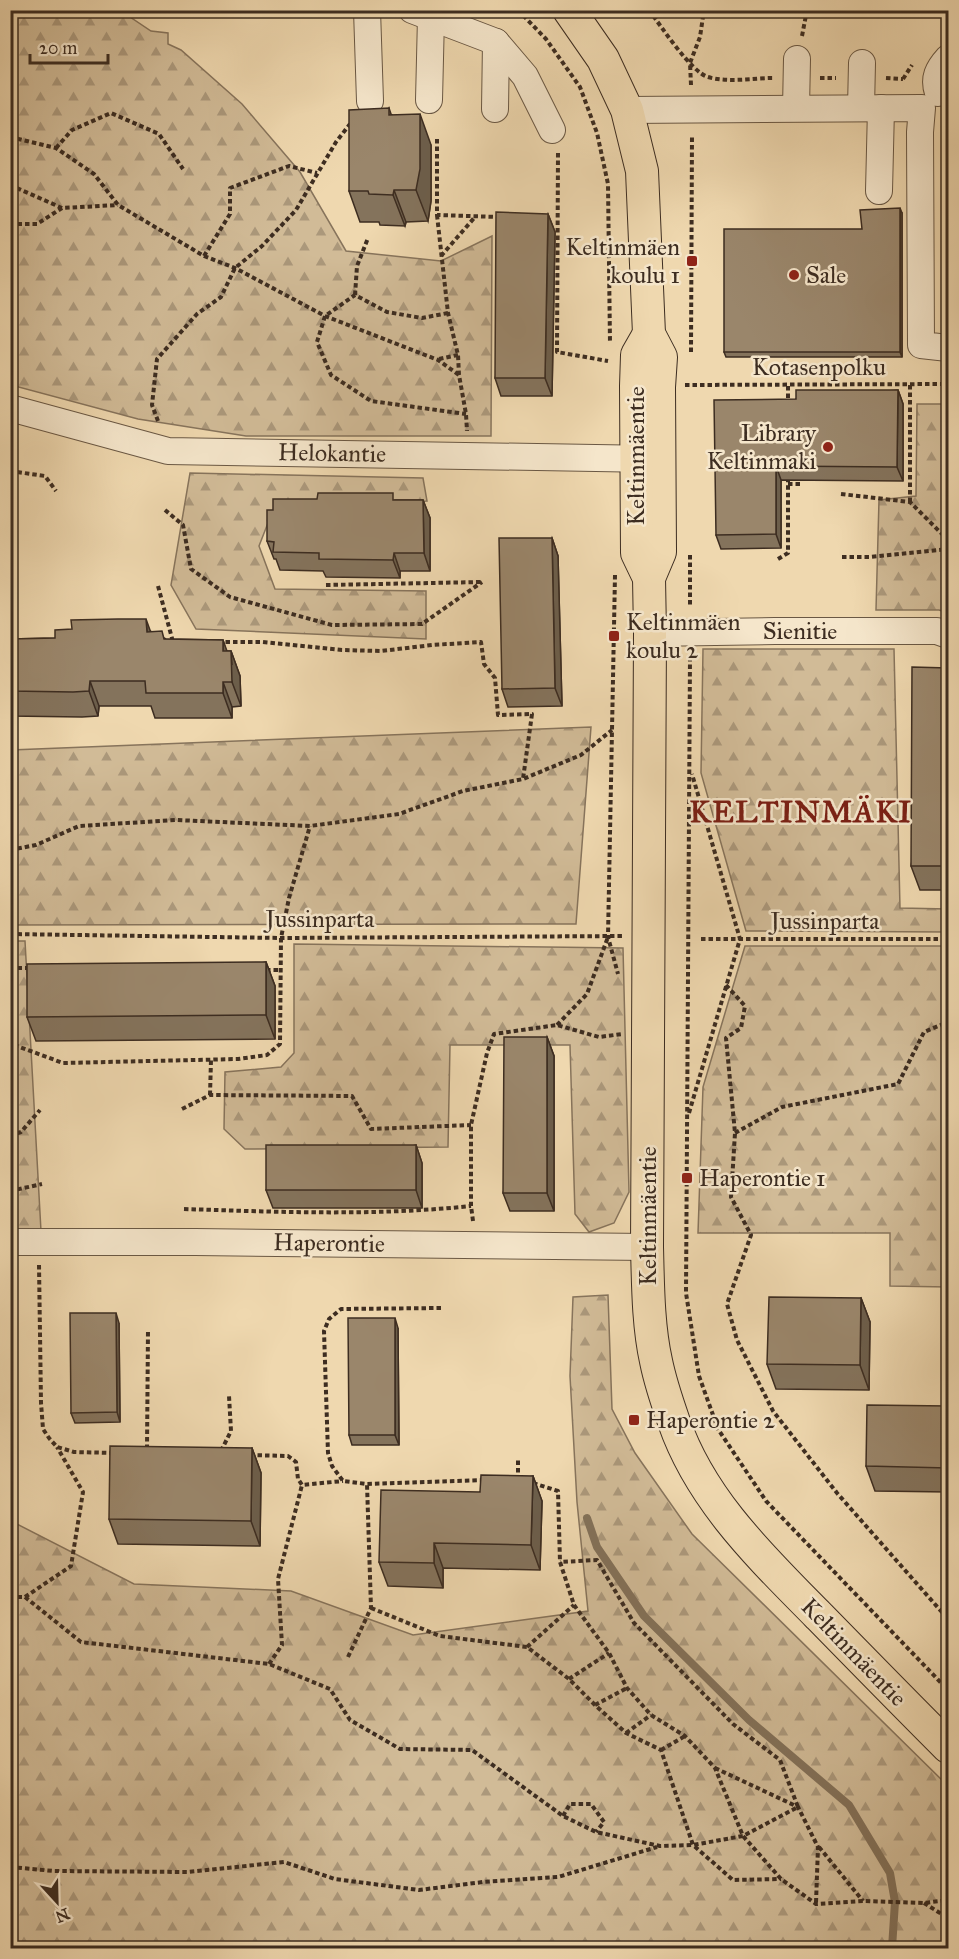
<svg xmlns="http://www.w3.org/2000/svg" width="959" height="1959" viewBox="0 0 959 1959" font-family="'IM FELL Great Primer',serif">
	<defs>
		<pattern id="forest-firs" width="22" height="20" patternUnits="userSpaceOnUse" patternTransform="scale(1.5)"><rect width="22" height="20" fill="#d1bb97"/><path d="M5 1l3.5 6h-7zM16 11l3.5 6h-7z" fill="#ab987b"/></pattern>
	</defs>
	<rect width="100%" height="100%" fill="#efd8af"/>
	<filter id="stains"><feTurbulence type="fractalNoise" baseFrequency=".00333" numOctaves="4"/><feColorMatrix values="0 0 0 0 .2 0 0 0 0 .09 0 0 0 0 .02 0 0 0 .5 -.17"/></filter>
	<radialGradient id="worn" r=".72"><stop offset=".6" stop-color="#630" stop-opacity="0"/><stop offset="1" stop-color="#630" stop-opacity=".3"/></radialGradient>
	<g fill="url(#forest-firs)" stroke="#87745c" stroke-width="1.5">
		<polygon points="10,11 121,11 151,31 168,33 168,44 181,50 242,104 300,172 346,251 441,261 492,236 491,436 246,436 138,419 11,385"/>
		<polygon points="917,404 948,404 948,613 939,610 876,610 879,500 916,496"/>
		<polygon points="190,473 423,478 427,501 275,505 259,546 275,589 426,591 426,639 196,629 171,585"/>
		<polygon points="703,649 894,649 900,908 948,909 948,932 746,931 701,773"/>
		<polygon points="591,727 576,924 11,925 11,750"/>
		<polygon points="11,941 25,941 41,1231 11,1231"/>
		<polygon points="294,944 623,948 629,1192 614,1223 589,1232 575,1214 570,1045 450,1045 448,1147 245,1149 224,1129 225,1072 281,1067 294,1053"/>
		<polygon points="745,946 948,946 948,1287 890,1286 890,1233 698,1233 703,1087"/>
		<polygon points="608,1295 612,1409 635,1453 692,1534 948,1786 948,1948 11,1948 11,1521 134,1584 291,1591 413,1635 588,1611 577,1502 570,1376 573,1297"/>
	</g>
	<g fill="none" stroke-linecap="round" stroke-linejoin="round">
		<polyline stroke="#837159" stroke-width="8" points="587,1518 597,1547 644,1616 749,1720 849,1805 890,1873 895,1902 892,1948"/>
		<g stroke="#6a5844" stroke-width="28">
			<g id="minor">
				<polyline points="367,10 370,101"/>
				<polyline points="412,10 496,42 525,76 552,130"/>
				<path d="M938,93C933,78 938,69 948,58"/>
				<polyline points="429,100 431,17"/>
				<polyline points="796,108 797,59"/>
				<polyline points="861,108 862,63"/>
				<polyline points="495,109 496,42"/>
				<polyline points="627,110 922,108 920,132 921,345 948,348"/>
				<polyline points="879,191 881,108"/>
				<polyline points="10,408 168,451 654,459"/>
				<polyline points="650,633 775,631 937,631 948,635"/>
				<polyline points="10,1242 195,1242 647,1247"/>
			</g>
		</g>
		<g stroke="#3d2d21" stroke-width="34">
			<g id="major">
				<polyline points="569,10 603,59 627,110 642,171 649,334 661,357 659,387 660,552 649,578"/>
				<path d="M649,334L637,355L636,386L637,553L649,578L650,633L647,1247C648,1284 648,1325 656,1361C660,1381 667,1402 674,1422C701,1500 761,1557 817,1614C861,1659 904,1703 948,1747"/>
			</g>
		</g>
		<g stroke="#3d2d21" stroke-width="4" stroke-dasharray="4.5 3" stroke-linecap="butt">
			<polyline points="518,10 546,39 580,87 597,133 608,184 610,343"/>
			<path d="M649,10C661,26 691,72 708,77C728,83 753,78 773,78"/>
			<polyline points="802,36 807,10"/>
			<polyline points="820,78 836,78"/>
			<polyline points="886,78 903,79"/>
			<polyline points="903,79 912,65"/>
			<polyline points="691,85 690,63 700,37 704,10"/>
			<polyline points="10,137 56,148 94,174 118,205 204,256 235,268 325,316 438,360 459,375"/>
			<polyline points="437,139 437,215 500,217"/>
			<polyline points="56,148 72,130 111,113 159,134 183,169"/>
			<polyline points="558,153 557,352 608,361"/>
			<polyline points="10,185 62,208 118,205"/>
			<polyline points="437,215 448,313 458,355 459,375 466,414 467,431"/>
			<polyline points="10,224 37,224 62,208"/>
			<polyline points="204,256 230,214 230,188 289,166 317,173"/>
			<polyline points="441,256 475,217"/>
			<polyline points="355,295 357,266 368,238"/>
			<polyline points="448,313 422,318 387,312 355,295 325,316 317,342 331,375 371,401 466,414"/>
			<polyline points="691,352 692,135"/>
			<polyline points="439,359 458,355"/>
			<polyline points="685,385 948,384"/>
			<polyline points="788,386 788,403"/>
			<polyline points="158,421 152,405 157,359 197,314 221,297 235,268 262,246 296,210 336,142 350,124"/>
			<polyline points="10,471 45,476 56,491"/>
			<polyline points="788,484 803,484"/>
			<polyline points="841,494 910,502 948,540"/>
			<polyline points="910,502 910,384"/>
			<polyline points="165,510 183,525 191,569 230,597 332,625 422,624 482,582"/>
			<polyline points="690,555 690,607"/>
			<polyline points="842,557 869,557 948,549"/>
			<polyline points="778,559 788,553 788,477"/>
			<polyline points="615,575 608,937 618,974"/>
			<polyline points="326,585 482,582"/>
			<polyline points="158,586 173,642"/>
			<polyline points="218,642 263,642 342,650 381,651 432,645 481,642 484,664 495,678 498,715 532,714 523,779"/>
			<polyline points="690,657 686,1293 699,1376 718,1429 766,1501 948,1690"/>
			<polyline points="10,850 36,845 79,826 176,820 310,826 399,814 463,791 523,779 581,755 612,730"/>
			<polyline points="10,934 281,938 622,936"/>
			<polyline points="701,939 948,939"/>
			<polyline points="10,968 31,968"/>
			<polyline points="266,970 280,970"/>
			<polyline points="726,985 745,1006 741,1028 726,1038 735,1133 731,1197 751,1235 727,1304 737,1340 773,1411 837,1493 948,1619"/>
			<polyline points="557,1025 587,994 608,937"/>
			<polyline points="10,1038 17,1046 63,1063 238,1059 267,1055 280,1044 281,938 289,898 310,826"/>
			<polyline points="10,1054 17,1046"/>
			<polyline points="210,1095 211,1060"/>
			<polyline points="182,1109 210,1095 352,1096 371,1129 471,1125"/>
			<polyline points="689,1113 740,939 692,774"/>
			<polyline points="735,1133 782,1107 898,1084 924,1032 948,1022"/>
			<polyline points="10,1136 21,1132 40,1110"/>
			<polyline points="10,1191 42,1184"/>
			<path d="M184,1209C279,1212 376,1216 471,1206"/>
			<polyline points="473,1221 471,1206 471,1125 487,1053 494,1034 557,1025 599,1037 622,1034"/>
			<polyline points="39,1265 41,1403 43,1429 49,1438 57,1447 74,1452 114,1453"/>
			<polyline points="441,1308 341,1309 329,1319 324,1331 328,1453 332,1466 343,1481 367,1484 485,1480"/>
			<polyline points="147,1449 148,1330"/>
			<polyline points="221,1451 231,1431 229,1396"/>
			<polyline points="250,1455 288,1456 296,1462 298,1479 302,1485 343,1481"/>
			<polyline points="516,1478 518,1478 518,1460"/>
			<polyline points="533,1483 558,1491 560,1562 574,1605 609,1653 627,1688 651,1715 685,1736 715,1768 743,1836 781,1879 816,1904 863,1901 924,1903 948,1900"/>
			<polyline points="10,1597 25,1597 81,1642 269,1664 330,1689 350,1720 400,1749 472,1750 563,1816 596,1832 660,1846 693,1845 743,1836 798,1807 780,1760 733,1724 634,1623 597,1560 560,1562"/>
			<polyline points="25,1597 71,1566 83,1492 57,1447"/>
			<polyline points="371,1608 440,1636 527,1647 569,1679 595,1705 626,1733 661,1750 693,1845 733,1880 781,1879"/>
			<polyline points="527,1647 574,1605"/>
			<polyline points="348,1657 371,1608 367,1484"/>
			<polyline points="269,1664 282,1645 278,1579 302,1485"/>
			<polyline points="569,1679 609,1653"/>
			<polyline points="595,1705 627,1688"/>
			<polyline points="626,1733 651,1715"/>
			<polyline points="661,1750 685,1736"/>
			<polyline points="715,1768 798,1807 818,1847 816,1903"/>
			<polyline points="563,1816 570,1804 591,1804 604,1822 596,1832"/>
			<polyline points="819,1847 863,1901"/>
			<polyline points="10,1867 54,1871 188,1872 284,1862 335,1879 419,1890 483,1882 558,1877 657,1847"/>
			<polyline points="924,1903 948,1918"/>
		</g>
		<use href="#minor" stroke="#f5e6cb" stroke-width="26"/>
		<use href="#major" stroke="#efd8af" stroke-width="32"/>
	</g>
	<g fill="#84735c" stroke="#3d2d21" stroke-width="1.5">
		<polygon points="389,108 391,114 431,145 431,201 428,221 406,222 405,226 380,225 379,222 360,222 349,191"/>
		<polygon points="902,213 902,357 726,357 724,352 862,229"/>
		<polygon points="548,214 555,232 552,396 501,396 495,378"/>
		<polygon points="898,390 903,404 903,481 781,480 781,548 721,549 716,535 796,399"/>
		<polygon points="395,500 423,500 430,518 430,571 400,571 400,578 326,577 323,571 280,570 276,559 274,559 267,541"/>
		<polygon points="552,538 558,556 562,706 508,707 502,689"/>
		<polygon points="150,631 166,639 223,640 226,651 231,651 240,676 241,706 232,707 232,718 155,718 151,706 99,706 98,716 82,717 10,716 10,639 55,638"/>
		<polygon points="948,668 948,890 920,890 911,866"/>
		<polygon points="266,962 275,986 275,1039 36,1041 27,1017"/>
		<polygon points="547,1037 554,1056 554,1211 510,1211 503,1193"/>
		<polygon points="416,1145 422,1163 422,1208 273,1208 266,1190"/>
		<polygon points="861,1298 870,1322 869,1390 776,1389 767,1364"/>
		<polygon points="119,1323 120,1422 75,1423 71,1413"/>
		<polygon points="398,1328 399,1445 352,1445 349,1435"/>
		<polygon points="948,1406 948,1492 875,1491 866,1466"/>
		<polygon points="252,1448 261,1473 260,1546 118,1544 109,1519"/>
		<polygon points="533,1476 542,1501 540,1570 443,1568 443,1588 388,1586 379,1562 480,1492"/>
	</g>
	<g fill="#6c5e4b" stroke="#3d2d21" stroke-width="1.5">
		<polygon points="420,114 431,145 431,201 428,221 416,190"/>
		<polygon points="394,190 406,222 405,226 393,195"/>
		<polygon points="900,208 902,213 902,357 900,352"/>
		<polygon points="548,214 555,232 552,396 545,378"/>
		<polygon points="898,390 903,404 903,481 897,467"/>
		<polygon points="776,466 781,480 781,548 776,534"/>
		<polygon points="423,500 430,518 430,571 424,553"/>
		<polygon points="552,538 558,556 562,706 555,688"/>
		<polygon points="394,553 400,571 400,578 393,560"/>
		<polygon points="146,619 155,644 147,632"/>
		<polygon points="223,640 232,665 231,651 240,676 241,706 232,682 223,651"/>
		<polygon points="90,681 99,706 98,716 89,691"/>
		<polygon points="223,682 232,707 232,718 223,693"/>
		<polygon points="266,962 275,986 275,1039 266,1015"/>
		<polygon points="547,1037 554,1056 554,1211 547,1193"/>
		<polygon points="416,1145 422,1163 422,1208 416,1190"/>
		<polygon points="861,1298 870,1322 869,1390 860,1365"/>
		<polygon points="116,1313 119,1323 120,1422 117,1412"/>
		<polygon points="395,1318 398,1328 399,1445 395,1435"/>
		<polygon points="252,1448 261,1473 260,1546 251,1521"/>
		<polygon points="533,1476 542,1501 540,1570 531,1545"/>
		<polygon points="434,1543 443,1568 443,1588 434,1563"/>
	</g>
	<g fill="#9a866b" stroke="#3d2d21" stroke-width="1.5">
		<polygon points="389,108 389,115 420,114 420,169 416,190 394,190 393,195 369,194 368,191 349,191 349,110"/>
		<polygon points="900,208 900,352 724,352 724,229 862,229 860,210"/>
		<polygon points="496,212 548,214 545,378 495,378"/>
		<polygon points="796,390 898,390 897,467 776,466 776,534 716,535 714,400 796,399"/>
		<polygon points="318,493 393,493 393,500 423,500 424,553 394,553 393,560 319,559 319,553 273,552 274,542 267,541 267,510 273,510 273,499 317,499"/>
		<polygon points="499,538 552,538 555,688 502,689"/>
		<polygon points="118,619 146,619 147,632 162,631 164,639 223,640 223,651 231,651 232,682 223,682 223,693 146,693 145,681 90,681 89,691 73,692 10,691 10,639 55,638 55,630 72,629 71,620"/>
		<polygon points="912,667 948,668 948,866 911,866"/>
		<polygon points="266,962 266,1015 27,1017 27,964"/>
		<polygon points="504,1037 547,1037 547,1193 503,1193"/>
		<rect x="266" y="1145" width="150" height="45"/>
		<polygon points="769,1297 861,1298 860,1365 767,1364"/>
		<polygon points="70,1313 116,1313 117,1412 71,1413"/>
		<polygon points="348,1318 395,1318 395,1435 349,1435"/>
		<polygon points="867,1405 948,1406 948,1468 866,1466"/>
		<polygon points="110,1446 252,1448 251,1521 109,1519"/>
		<polygon points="481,1475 533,1476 531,1545 434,1543 434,1563 379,1562 381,1490 480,1492"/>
	</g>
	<g fill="#8f2418" stroke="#f5e6cb" stroke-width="2">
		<rect x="686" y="255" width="12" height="12" rx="3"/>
		<circle cx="794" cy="275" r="6"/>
		<circle cx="828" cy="447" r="6"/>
		<rect x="608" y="630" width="12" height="12" rx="3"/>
		<rect x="681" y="1172" width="12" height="12" rx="3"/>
		<rect x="628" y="1414" width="12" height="12" rx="3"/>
	</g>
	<g text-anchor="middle" stroke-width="5" stroke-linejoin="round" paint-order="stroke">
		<g font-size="24" fill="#3d2d21" stroke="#f5e6cb" text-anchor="start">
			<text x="680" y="255" text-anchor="end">Keltinmäen<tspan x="680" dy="28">koulu 1</tspan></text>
			<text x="806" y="283">Sale</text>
			<text x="816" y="441" text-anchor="end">Library<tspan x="816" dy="28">Keltinmaki</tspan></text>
			<text x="626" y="630">Keltinmäen<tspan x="626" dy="28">koulu 2</tspan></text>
			<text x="699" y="1186">Haperontie 1</text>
			<text x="646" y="1428">Haperontie 2</text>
		</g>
		<g font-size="24" fill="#3d2d21" stroke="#f5e6cb">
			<text x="819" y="375">Kotasenpolku</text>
			<text transform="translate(332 453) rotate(1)" y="8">Helokantie</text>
			<text transform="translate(636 456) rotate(-90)" y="8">Keltinmäentie</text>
			<text x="800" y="639">Sienitie</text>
			<text x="320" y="927">Jussinparta</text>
			<text x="825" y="929">Jussinparta</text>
			<text transform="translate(648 1216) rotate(-90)" y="8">Keltinmäentie</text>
			<text transform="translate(329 1243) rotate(1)" y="8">Haperontie</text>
			<text transform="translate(854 1652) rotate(46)" y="8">Keltinmäentie</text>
		</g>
		<g font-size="30" font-weight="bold" letter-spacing="1.5" fill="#7a1f14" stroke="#f5e6cb">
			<text x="801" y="822">KELTINMÄKI</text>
		</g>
	</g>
	<rect width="959" height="1959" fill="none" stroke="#efd8af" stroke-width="36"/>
	<rect x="12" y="12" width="935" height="1935" fill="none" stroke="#3d2d21" stroke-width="3"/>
	<rect x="18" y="18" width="923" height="1923" fill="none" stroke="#3d2d21" stroke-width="1.5"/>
	<g transform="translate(57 1902) rotate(158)" stroke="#f5e6cb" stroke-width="4.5" paint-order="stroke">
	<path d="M0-4.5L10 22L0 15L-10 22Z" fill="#3d2d21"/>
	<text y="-9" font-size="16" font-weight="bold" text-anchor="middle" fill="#3d2d21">N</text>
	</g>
	<path d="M30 54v9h78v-9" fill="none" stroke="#3d2d21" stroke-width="3"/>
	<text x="39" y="54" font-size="18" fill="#3d2d21" stroke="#f5e6cb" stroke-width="4.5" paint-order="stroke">20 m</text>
	<rect width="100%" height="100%" filter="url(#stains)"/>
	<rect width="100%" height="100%" fill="url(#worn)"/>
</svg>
